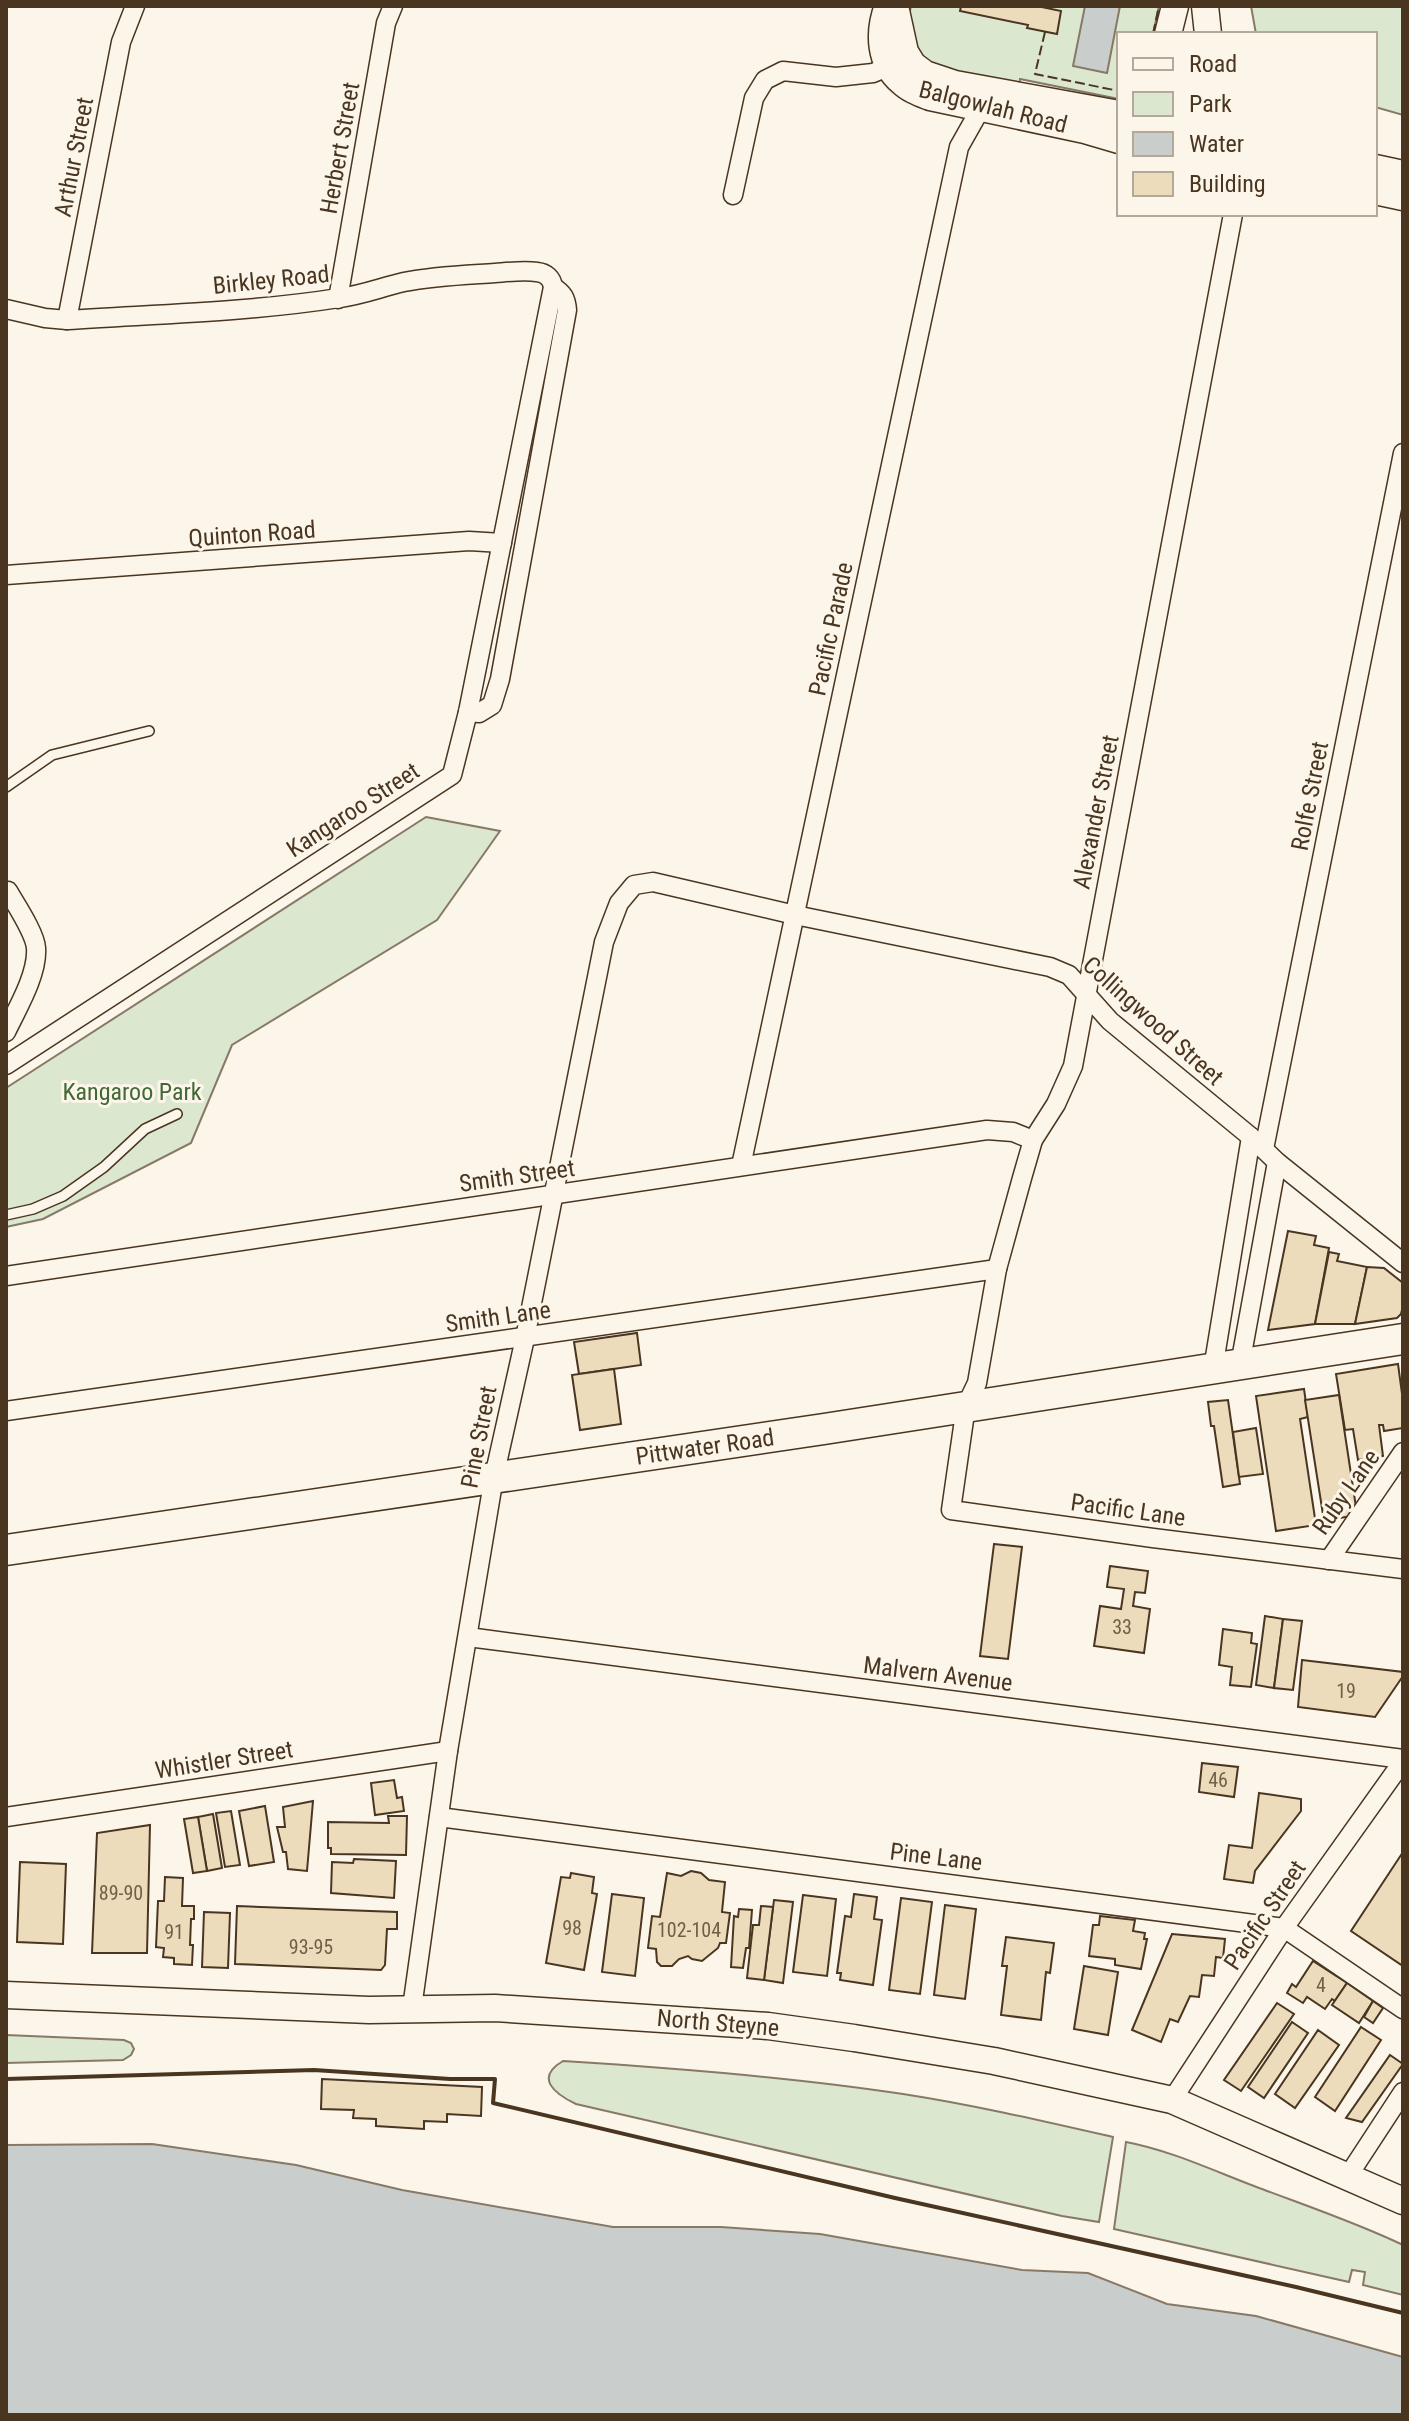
<svg xmlns="http://www.w3.org/2000/svg" width="1409" height="2421" viewBox="0 0 1409 2421" font-family="'Roboto Condensed',sans-serif">
	<rect width="100%" height="100%" fill="#fbf6e9"/>
	<g fill="#dce7d0" stroke="#887966" stroke-width="2">
		<polygon points="911,6 1159,6 1153,34 1119,34 1119,99 1020,79 1019,86 924,64 907,25"/>
		<polygon points="1251,6 1403,6 1403,115 1375,107 1375,34 1256,34"/>
		<polygon points="426,817 500,831 437,920 232,1045 191,1143 43,1219 6,1227 6,1088"/>
		<polygon points="6,2035 124,2040 131,2043 134,2049 131,2055 123,2060 6,2063"/>
		<path d="M563,2061C676,2068 791,2077 903,2094C974,2105 1043,2121 1113,2137L1099,2222L1062,2216L576,2104C555,2094 534,2078 563,2061Z"/>
		<path d="M1126,2142C1169,2150 1212,2170 1254,2186C1304,2205 1355,2222 1403,2245V2295L1363,2285L1365,2272L1352,2270L1349,2282L1114,2229Z"/>
	</g>
	<g fill="#c9cecd" stroke="#887966" stroke-width="2">
		<polygon points="1085,6 1120,6 1107,73 1073,66"/>
		<polygon points="152,2144 296,2165 402,2190 613,2227 721,2227 820,2234 1022,2270 1088,2273 1167,2304 1256,2316 1403,2357 1403,2415 6,2415 6,2145"/>
	</g>
	<g fill="#ecdcbc" stroke="#4a3520" stroke-width="2">
		<polygon points="961,6 1037,6 1061,11 1057,34 1027,28 1028,25 960,11"/>
		<polygon points="1288,1231 1316,1236 1314,1245 1329,1248 1315,1324 1268,1330"/>
		<polygon points="1329,1252 1339,1254 1337,1261 1367,1267 1355,1324 1315,1324"/>
		<polygon points="1367,1267 1384,1268 1403,1283 1403,1306 1401,1314 1397,1318 1355,1324"/>
		<polygon points="637,1333 641,1365 579,1374 574,1342"/>
		<polygon points="1398,1364 1403,1401 1403,1428 1384,1431 1383,1425 1379,1425 1383,1456 1358,1460 1353,1429 1345,1430 1336,1374"/>
		<polygon points="614,1369 621,1424 580,1430 572,1375"/>
		<polygon points="1304,1389 1308,1417 1300,1419 1316,1525 1276,1531 1256,1396"/>
		<polygon points="1339,1395 1356,1507 1350,1508 1351,1516 1324,1521 1305,1400"/>
		<polygon points="1228,1400 1240,1484 1223,1487 1214,1426 1211,1426 1208,1402"/>
		<polygon points="1256,1428 1263,1474 1239,1477 1233,1432"/>
		<polygon points="994,1544 1022,1547 1008,1659 980,1656"/>
		<polygon points="1110,1566 1148,1571 1145,1593 1135,1592 1133,1606 1150,1609 1144,1653 1094,1646 1100,1606 1121,1609 1124,1589 1107,1587"/>
		<polygon points="1265,1616 1283,1619 1274,1688 1256,1685"/>
		<polygon points="1283,1619 1302,1621 1293,1690 1274,1688"/>
		<polygon points="1223,1629 1252,1633 1251,1643 1257,1644 1251,1687 1230,1685 1232,1667 1219,1665"/>
		<polygon points="1302,1660 1403,1672 1403,1676 1375,1717 1298,1707"/>
		<polygon points="1202,1763 1238,1767 1234,1797 1199,1792"/>
		<polygon points="394,1780 397,1798 402,1797 404,1811 375,1815 371,1783"/>
		<polygon points="1259,1793 1301,1799 1301,1811 1255,1871 1253,1883 1224,1879 1229,1845 1252,1848"/>
		<polygon points="313,1801 307,1871 288,1869 286,1852 283,1852 277,1827 285,1827 283,1807"/>
		<polygon points="265,1806 274,1862 249,1866 239,1811"/>
		<polygon points="231,1811 240,1865 225,1867 216,1813"/>
		<polygon points="213,1814 222,1868 207,1871 198,1817"/>
		<polygon points="388,1816 407,1816 406,1855 331,1854 331,1848 328,1848 328,1822 389,1823"/>
		<polygon points="198,1817 207,1871 193,1873 184,1819"/>
		<polygon points="150,1825 147,1953 92,1953 97,1833"/>
		<polygon points="1403,1852 1403,1966 1351,1931"/>
		<polygon points="354,1859 396,1861 394,1898 331,1893 332,1862 353,1863"/>
		<polygon points="20,1862 66,1864 63,1944 17,1942"/>
		<polygon points="691,1871 701,1873 709,1880 725,1882 722,1912 730,1913 726,1943 720,1943 718,1948 702,1961 692,1959 688,1956 679,1959 672,1966 661,1966 657,1962 656,1949 648,1948 652,1916 660,1917 667,1873 681,1876"/>
		<polygon points="571,1873 594,1877 592,1893 597,1894 584,1970 546,1963 561,1877 570,1878"/>
		<polygon points="165,1877 183,1878 182,1906 194,1906 194,1919 191,1919 190,1945 193,1945 192,1965 174,1964 174,1958 163,1957 164,1948 156,1947 158,1901 164,1901"/>
		<polygon points="612,1894 644,1898 635,1976 602,1972"/>
		<polygon points="854,1894 877,1897 874,1919 882,1920 873,1985 840,1980 841,1973 837,1973 845,1916 851,1917"/>
		<polygon points="803,1895 836,1899 827,1976 793,1972"/>
		<polygon points="901,1898 932,1902 920,1994 889,1990"/>
		<polygon points="774,1900 793,1902 783,1983 764,1980"/>
		<polygon points="945,1905 976,1909 965,1999 934,1995"/>
		<polygon points="237,1906 397,1912 397,1929 387,1929 385,1965 381,1970 235,1964"/>
		<polygon points="761,1906 773,1907 764,1980 747,1978 753,1925 759,1925"/>
		<polygon points="739,1909 752,1910 749,1948 746,1948 743,1968 731,1967 734,1916 738,1917"/>
		<polygon points="204,1912 230,1913 228,1968 202,1967"/>
		<polygon points="1100,1916 1135,1920 1133,1931 1145,1933 1144,1939 1147,1939 1141,1969 1115,1965 1115,1959 1089,1956 1093,1925 1099,1925"/>
		<polygon points="1172,1934 1225,1939 1223,1958 1216,1957 1214,1976 1202,1975 1199,1997 1190,1996 1178,2022 1170,2019 1161,2042 1132,2030"/>
		<polygon points="1006,1937 1054,1943 1050,1973 1046,1972 1041,2020 1001,2015 1007,1966 1002,1966"/>
		<polygon points="1313,1961 1347,1983 1335,2001 1332,1999 1325,2009 1307,1997 1303,2003 1287,1993 1292,1984 1296,1987"/>
		<polygon points="1084,1966 1118,1972 1108,2035 1074,2029"/>
		<polygon points="1347,1983 1373,2001 1359,2023 1332,2005"/>
		<polygon points="1373,2001 1383,2008 1373,2023 1364,2017"/>
		<polygon points="1277,2003 1294,2014 1241,2091 1224,2080"/>
		<polygon points="1292,2022 1308,2033 1264,2098 1248,2087"/>
		<polygon points="1361,2027 1381,2040 1335,2111 1315,2097"/>
		<polygon points="1318,2030 1339,2045 1295,2108 1275,2094"/>
		<polygon points="1390,2055 1403,2064 1362,2122 1346,2118"/>
		<polygon points="322,2079 482,2087 481,2116 447,2114 447,2122 424,2121 424,2129 376,2126 376,2119 353,2118 354,2110 321,2109"/>
	</g>
	<g fill="none" stroke-linecap="round" stroke-linejoin="round">
		<g stroke="#4a3520" stroke-width="12">
			<g id="lane">
				<polyline points="6,787 52,755 149,731"/>
				<polyline points="6,1215 33,1209 63,1196 104,1167 145,1129 177,1114"/>
			</g>
		</g>
		<g stroke="#4a3520" stroke-width="21">
			<g id="street">
				<polyline points="733,195 754,98 765,80 783,71 836,77 873,73 890,66"/>
				<polyline points="1233,214 1073,1066 1056,1104 1033,1140 1022,1178 997,1269 977,1383 966,1406 951,1510 1153,1538 1403,1569"/>
				<polyline points="338,299 386,23 393,6"/>
				<path d="M6,309L45,318L67,320C157,314 250,312 339,298C362,295 382,287 404,282C434,276 465,275 495,273C508,272 524,270 537,272C546,273 552,278 553,287L468,712L452,775L6,1065"/>
				<polyline points="67,320 121,42 135,6"/>
				<polyline points="6,575 469,541 502,543"/>
				<path d="M468,712L479,713L492,705L500,679L567,310C566,298 563,293 553,287"/>
				<path d="M6,1032C17,1009 38,974 36,948C35,933 16,905 8,891"/>
				<polyline points="1264,1149 1403,453"/>
				<polyline points="741,1166 959,147 981,108"/>
				<polyline points="6,1276 987,1130 1013,1132 1033,1140"/>
				<polyline points="1240,1365 1277,1162"/>
				<polyline points="1213,1369 1251,1137"/>
				<polyline points="6,1411 997,1269"/>
				<polyline points="1329,1560 1403,1452"/>
				<polyline points="468,1637 1403,1759"/>
				<polyline points="6,1817 448,1751"/>
				<polyline points="439,1817 1284,1928 1403,2009"/>
				<polyline points="412,2008 448,1751 494,1477 525,1338 604,942 619,903 634,885 653,882 795,915 1050,967 1069,975 1110,1021 1251,1137 1277,1162 1403,1263"/>
				<polyline points="1172,2100 1284,1928 1403,1761"/>
				<polyline points="1348,2176 1403,2092"/>
			</g>
		</g>
		<g stroke="#4a3520" stroke-width="29">
			<g id="secondary">
				<path d="M888,6C878,32 879,63 902,82C909,89 920,93 930,97L1085,130L1119,140"/>
				<polyline points="895,6 905,52 913,65 925,74 955,84 1119,114"/>
				<polyline points="1205,6 1208,34"/>
				<polyline points="1168,34 1175,6"/>
				<polyline points="1375,168 1403,174"/>
				<polyline points="1375,191 1403,197"/>
				<polyline points="6,1995 369,2010 495,2008 768,2026 854,2038 994,2061 1172,2100 1403,2201"/>
			</g>
		</g>
		<g stroke="#4a3520" stroke-width="33">
			<polyline id="primary" points="6,1550 824,1429 1403,1339"/>
		</g>
		<use href="#lane" stroke="#fbf6e9" stroke-width="9"/>
		<use href="#street" stroke="#fbf6e9" stroke-width="18"/>
		<use href="#secondary" stroke="#fbf6e9" stroke-width="26"/>
		<use href="#primary" stroke="#fbf6e9" stroke-width="30"/>
		<g stroke="#4a3520" stroke-width="2" stroke-dasharray="10 4" stroke-linecap="butt">
			<polyline points="1045,32 1035,74 1119,91"/>
			<polyline points="1153,34 1159,6"/>
		</g>
		<polyline stroke="#4a3520" stroke-width="4" points="6,2079 314,2070 450,2079 495,2079 493,2103 895,2198 1296,2287 1403,2313"/>
	</g>
	<g text-anchor="middle" stroke-width="6" stroke-linejoin="round" paint-order="stroke">
		<g font-size="20" fill="#725f47">
			<text x="1122" y="1634">33</text>
			<text x="1346" y="1698">19</text>
			<text x="1218" y="1787">46</text>
			<text x="121" y="1900">89-90</text>
			<text x="572" y="1935">98</text>
			<text x="689" y="1937">102-104</text>
			<text x="174" y="1939">91</text>
			<text x="311" y="1954">93-95</text>
			<text x="1321" y="1992">4</text>
		</g>
		<g font-size="24" fill="#4a3520" stroke="#fbf6e9">
			<text transform="translate(993 107) rotate(14)" y="8">Balgowlah Road</text>
			<text transform="translate(340 148) rotate(-80)" y="8">Herbert Street</text>
			<text transform="translate(74 157) rotate(-79)" y="8">Arthur Street</text>
			<text transform="translate(271 280) rotate(-6)" y="8">Birkley Road</text>
			<text transform="translate(252 534) rotate(-4)" y="8">Quinton Road</text>
			<text transform="translate(831 629) rotate(-78)" y="8">Pacific Parade</text>
			<text transform="translate(1310 796) rotate(-79)" y="8">Rolfe Street</text>
			<text transform="translate(353 810) rotate(-33)" y="8">Kangaroo Street</text>
			<text transform="translate(1096 812) rotate(-79)" y="8">Alexander Street</text>
			<text transform="translate(1153 1021) rotate(42)" y="8">Collingwood Street</text>
			<text transform="translate(517 1176) rotate(-8)" y="8">Smith Street</text>
			<text transform="translate(498 1317) rotate(-8)" y="8">Smith Lane</text>
			<text transform="translate(479 1437) rotate(-79)" y="8">Pine Street</text>
			<text transform="translate(705 1447) rotate(-8)" y="8">Pittwater Road</text>
			<text transform="translate(1346 1492) rotate(-55)" y="8">Ruby Lane</text>
			<text transform="translate(1128 1510) rotate(8)" y="8">Pacific Lane</text>
			<text transform="translate(938 1674) rotate(7)" y="8">Malvern Avenue</text>
			<text transform="translate(224 1760) rotate(-9)" y="8">Whistler Street</text>
			<text transform="translate(936 1857) rotate(7)" y="8">Pine Lane</text>
			<text transform="translate(1265 1915) rotate(-56)" y="8">Pacific Street</text>
			<text transform="translate(718 2023) rotate(5)" y="8">North Steyne</text>
		</g>
		<g font-size="24" fill="#436837" stroke="#fbf6e9">
			<text x="132" y="1100">Kangaroo Park</text>
		</g>
	</g>
	<rect width="1409" height="2421" fill="none" stroke="#4a3520" stroke-width="16"/>
	<rect x="1117" y="32" width="260" height="184" fill="#fbf6e9" stroke="#b4a999" stroke-width="2"/>
	<rect x="1133" y="58" width="40" height="12" fill="#fbf6e9" stroke="#b4a999" stroke-width="2"/>
	<text x="1189" y="72" font-size="24" fill="#4a3520">Road</text>
	<rect x="1133" y="92" width="40" height="24" fill="#dce7d0" stroke="#b4a999" stroke-width="2"/>
	<text x="1189" y="112" font-size="24" fill="#4a3520">Park</text>
	<rect x="1133" y="132" width="40" height="24" fill="#c9cecd" stroke="#b4a999" stroke-width="2"/>
	<text x="1189" y="152" font-size="24" fill="#4a3520">Water</text>
	<rect x="1133" y="172" width="40" height="24" fill="#ecdcbc" stroke="#b4a999" stroke-width="2"/>
	<text x="1189" y="192" font-size="24" fill="#4a3520">Building</text>
</svg>
